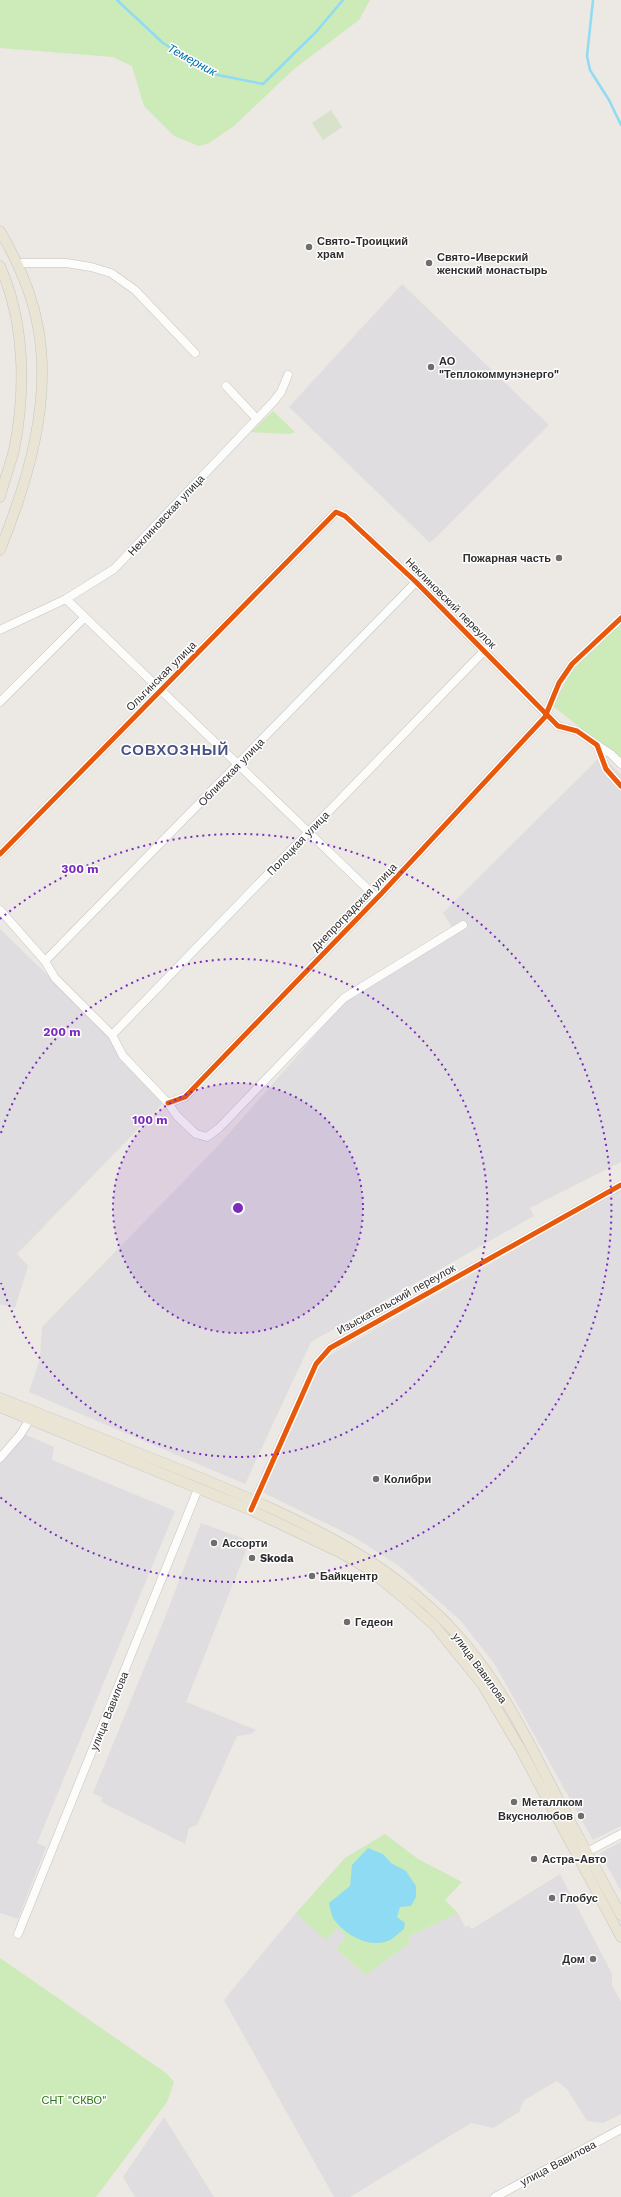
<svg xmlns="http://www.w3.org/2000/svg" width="621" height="2197" viewBox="0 0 621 2197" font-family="'Work Sans',sans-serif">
	<rect width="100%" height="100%" fill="#ece8e3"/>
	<g fill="#dfdddf">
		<polygon points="402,284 549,425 430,543 289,407"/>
		<polygon points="601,756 621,774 621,1162 530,1208 534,1216 311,1342 245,1484 29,1392 40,1359 42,1327 216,1148 350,996 454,930 443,913"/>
		<polygon points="0,929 101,1027 168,1098 17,1254 28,1266 15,1308 0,1304"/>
		<polygon points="621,1190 621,1826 593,1840 494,1663 460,1620 399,1566 356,1538 262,1492 323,1359"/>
		<polygon points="24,1434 54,1447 52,1460 175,1511 37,1843 46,1847 18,1919 0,1913 0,1463"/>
		<polygon points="201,1523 250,1541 186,1702 256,1730 251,1734 237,1736 197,1825 189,1828 185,1844 101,1802 103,1798 93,1793 168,1610"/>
		<polygon points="621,1842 621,1891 600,1853"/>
		<polygon points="560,1874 612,1974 612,1985 621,2002 621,2114 603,2123 587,2121 567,2089 557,2081 524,2100 519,2112 493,2128 471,2123 350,2197 334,2197 224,2000 296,1913 326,1939 337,1928 346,1937 336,1949 366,1975 411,1942 408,1937 458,1913 465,1927 469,1926 472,1929"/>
		<polygon points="164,2117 214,2197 135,2197 123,2177"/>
	</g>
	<g fill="#cdeab9">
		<polygon points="0,0 370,0 359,20 294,69 234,126 209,143 199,146 174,136 144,106 132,66 113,57 0,48"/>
		<polygon points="273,411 295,432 290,434 251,432"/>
		<polygon points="621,621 621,760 553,706 575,665"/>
		<polygon points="385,1834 418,1859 462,1882 445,1900 458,1913 408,1937 411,1942 366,1975 336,1949 346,1937 337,1928 326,1940 296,1913 345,1858"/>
		<polygon points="0,1958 166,2073 174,2082 167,2102 96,2197 0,2197"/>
	</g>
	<polygon fill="#d8e1c9" points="331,110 342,127 323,140 312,123"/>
	<path fill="#90dbf4" d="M368,1848L383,1854L391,1863L406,1871L416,1886V1897L411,1906L400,1907L397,1917L405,1923L404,1929C400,1932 396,1936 392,1939C372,1950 345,1936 333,1918C331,1914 330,1907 329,1903L350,1886L352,1865Z"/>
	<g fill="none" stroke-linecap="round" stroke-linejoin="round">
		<g stroke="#90dbf4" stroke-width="2.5">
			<polyline points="117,0 163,43 213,74 263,84 316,32 343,0"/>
			<polyline points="593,0 587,56 590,70 609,100 621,125"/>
		</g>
		<g stroke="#c5c4c4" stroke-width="9">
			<g id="minor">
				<polyline points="17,263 66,263 91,267 111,273 135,290 195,353"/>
				<polyline points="226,386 257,419"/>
				<polyline points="66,599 377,898"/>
				<polyline points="0,630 66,599 114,569 274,401 281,392 288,375"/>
				<polyline points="0,702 84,618"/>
				<polyline points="597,745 611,754 621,764"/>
				<polyline points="0,854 336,512 345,516 416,582 558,726 577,731 597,745 606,769 621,786"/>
				<polyline points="0,910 45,961 55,978 112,1035 123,1056 168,1103 177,1116 196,1134 207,1137 219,1128 344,998 463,925"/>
				<polyline points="45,961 416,582"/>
				<polyline points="112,1035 485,650"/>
				<polyline points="168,1103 185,1097 381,894 545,717 559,683 572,664 621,618"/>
				<polyline points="0,1458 20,1435 30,1419"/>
				<polyline points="253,1505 316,1364 330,1348 621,1185"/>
				<polyline points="583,1854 621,1834"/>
				<polyline points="18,1934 198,1489"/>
				<polyline points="495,2197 621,2129"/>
			</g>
		</g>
		<g stroke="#c6c5c3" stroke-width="11">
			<g id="major">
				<path d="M0,231C17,260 32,293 38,327C52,402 28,481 0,550"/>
				<path d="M0,266C25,322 26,390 14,450C10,466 4,481 0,497"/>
				<path d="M0,1398C67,1425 134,1451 201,1478C299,1519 398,1562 467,1646C505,1692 531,1746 558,1799C579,1838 600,1876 621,1915"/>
				<polyline points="0,1407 251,1510 341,1553 368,1569 405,1599 435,1626 482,1684 521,1750 621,1937"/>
			</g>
		</g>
		<use href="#minor" stroke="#fcfcfb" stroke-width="8"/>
		<use href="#major" stroke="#e9e4d4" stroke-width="10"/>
		<g stroke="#fff" stroke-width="8">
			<g id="cycleway">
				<polyline points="0,854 336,512 345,516 416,582 558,726 577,731 597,745 606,769 621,786"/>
				<polyline points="168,1103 185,1097 381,894 545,717 559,683 572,664 621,618"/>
				<polyline points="251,1510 316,1364 330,1348 621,1185"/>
			</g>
		</g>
		<use href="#cycleway" stroke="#e8590c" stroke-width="5"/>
	</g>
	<circle cx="238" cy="1208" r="125" fill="#7b2cbf" fill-opacity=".12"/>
	<g fill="none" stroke="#7b2cbf" stroke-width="2" stroke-dasharray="2 4">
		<circle cx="238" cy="1208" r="125"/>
		<path d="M1 1133A249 249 0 1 1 1 1283"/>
		<path d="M0 919A374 374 0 1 1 0 1497"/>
	</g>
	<g fill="#706e6d" stroke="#fff" stroke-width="1.5">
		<circle cx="309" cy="247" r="4"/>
		<circle cx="429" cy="263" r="4"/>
		<circle cx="431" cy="367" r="4"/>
		<circle cx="559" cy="558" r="4"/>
		<circle cx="376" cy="1479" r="4"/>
		<circle cx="214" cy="1543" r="4"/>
		<circle cx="252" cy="1558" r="4"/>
		<circle cx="312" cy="1576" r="4"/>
		<circle cx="347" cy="1622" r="4"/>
		<circle cx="514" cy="1802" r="4"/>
		<circle cx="581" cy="1816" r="4"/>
		<circle cx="534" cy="1859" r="4"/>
		<circle cx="552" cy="1898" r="4"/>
		<circle cx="593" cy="1959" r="4"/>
	</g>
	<g text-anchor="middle" stroke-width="3" stroke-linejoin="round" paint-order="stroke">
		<g font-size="11" font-weight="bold" fill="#2d2d2d" stroke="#fff" text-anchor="start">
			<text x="317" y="245">Свято-Троицкий<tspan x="317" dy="13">храм</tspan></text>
			<text x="437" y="261">Свято-Иверский<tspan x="437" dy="13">женский монастырь</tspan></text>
			<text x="439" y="365">АО<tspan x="439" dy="13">"Теплокоммунэнерго"</tspan></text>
			<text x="551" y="562" text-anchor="end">Пожарная часть</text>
			<text x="384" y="1483">Колибри</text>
			<text x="222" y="1547">Ассорти</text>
			<text x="260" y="1562">Skoda</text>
			<text x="320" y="1580">Байкцентр</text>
			<text x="355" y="1626">Гедеон</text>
			<text x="522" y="1806">Металлком</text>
			<text x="573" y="1820" text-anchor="end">Вкуснолюбов</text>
			<text x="542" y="1863">Астра-Авто</text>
			<text x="560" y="1902">Глобус</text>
			<text x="585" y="1963" text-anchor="end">Дом</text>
		</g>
		<g font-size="11" fill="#2d2d2d" stroke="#fff">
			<text transform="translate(166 515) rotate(-47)" y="4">Неклиновская улица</text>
			<text transform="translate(451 603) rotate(45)" y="4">Неклиновский переулок</text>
			<text transform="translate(161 676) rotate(-45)" y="4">Ольгинская улица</text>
			<text transform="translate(231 772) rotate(-46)" y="4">Обливская улица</text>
			<text transform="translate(298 843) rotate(-46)" y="4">Полоцкая улица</text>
			<text transform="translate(354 907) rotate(-46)" y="4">Днепроградская улица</text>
			<text transform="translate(396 1299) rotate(-29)" y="4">Изыскательский переулок</text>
			<text transform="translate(480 1668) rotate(54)" y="4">улица Вавилова</text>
			<text transform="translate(109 1711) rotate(-68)" y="4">улица Вавилова</text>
			<text transform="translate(558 2163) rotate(-28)" y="4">улица Вавилова</text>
		</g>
		<g font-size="11" fill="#287513" stroke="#fff">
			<text x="74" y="2104">СНТ "СКВО"</text>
		</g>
		<g font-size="12" font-style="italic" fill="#0073af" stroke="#fff">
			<text transform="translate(192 60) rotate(29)" y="4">Темерник</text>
		</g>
		<g font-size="15" font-weight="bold" letter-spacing="1" fill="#485384" stroke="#fff">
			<text x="175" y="755">СОВХОЗНЫЙ</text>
		</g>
	</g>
	<circle cx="238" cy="1208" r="6" fill="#7b2cbf" stroke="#fff" stroke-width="2"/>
	<g font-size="12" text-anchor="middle" font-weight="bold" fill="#7b2cbf" stroke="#fff" stroke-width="3" stroke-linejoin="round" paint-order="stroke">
		<text x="80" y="873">300 m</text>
		<text x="62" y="1036">200 m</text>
		<text x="150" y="1124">100 m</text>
	</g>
</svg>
